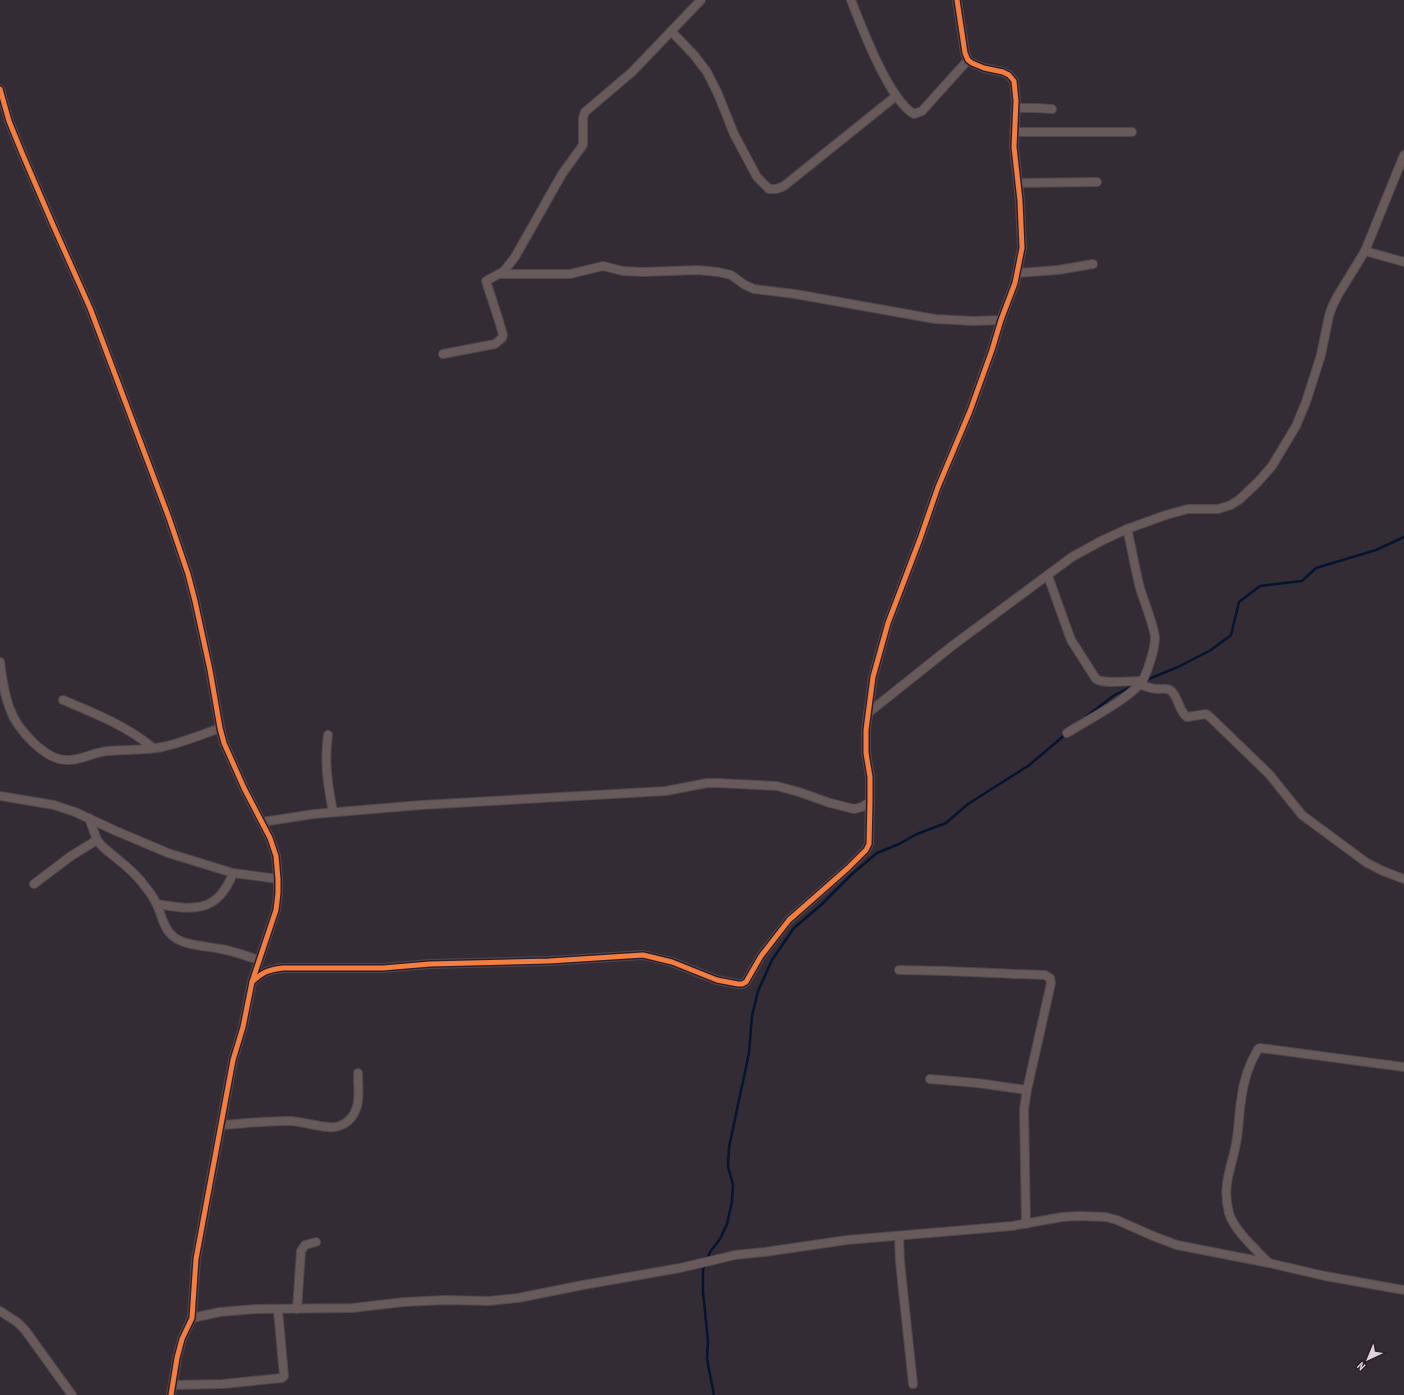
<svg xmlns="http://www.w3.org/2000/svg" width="1404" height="1395" viewBox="0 0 1404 1395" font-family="'PT Sans Narrow',sans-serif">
	<rect width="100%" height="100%" fill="#342c34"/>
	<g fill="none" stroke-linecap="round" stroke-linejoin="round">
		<g stroke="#05142f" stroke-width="2.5">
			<polyline points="1146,680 1178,667 1211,650 1231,635 1239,602 1260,586 1302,581 1316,568 1376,550 1404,537"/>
			<polyline points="1082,720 1113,696 1134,685"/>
			<polyline points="707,1260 710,1252 720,1239 727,1224 732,1202 733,1185 728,1166 729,1147 749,1053 752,1016 758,991 772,960 794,928 821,905 852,874 877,853 899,844 917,834 946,823 968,804 1028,766 1066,734"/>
			<polyline points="705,1265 703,1269 703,1292 708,1341 707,1359 714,1395"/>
		</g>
		<g stroke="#4e484e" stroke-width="10">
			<g id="minor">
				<path d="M851,0C862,28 889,100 914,114L922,111L968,60"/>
				<polyline points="671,31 694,55 707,72 718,94 734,134 757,177 769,189 776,189 784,186 896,96"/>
				<polyline points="0,89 9,121 22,153 53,225 90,308 169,518 188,574 195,601 210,670 220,728 224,743 244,788 270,838 276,856 278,879 278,893 276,910 252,982 243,1027 233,1060 196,1259 192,1318 182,1339 177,1358 171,1395"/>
				<polyline points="1016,108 1037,108 1052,109"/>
				<polyline points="1014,132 1132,132"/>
				<polyline points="1018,183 1097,182"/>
				<polyline points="1365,251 1404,262"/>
				<polyline points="1017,273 1058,270 1093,264"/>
				<polyline points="500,274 570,274 603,266 623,271 643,272 698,270 718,272 731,275 745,285 754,289 795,294 935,319 974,321 1001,320"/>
				<polyline points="443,354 495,344 502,338 503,335 499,321 486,281 504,271 515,257 562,174 583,145 583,118 585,112 632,72 701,0"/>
				<path d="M1048,576L1071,640L1096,679C1105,685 1131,680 1142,681"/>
				<path d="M0,662C2,678 4,694 10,709C17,729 46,762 69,760C81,760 95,752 107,751C125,749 144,751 162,747C181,743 201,735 220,728"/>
				<path d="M1139,684C1145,686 1151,689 1158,689C1162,689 1167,688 1170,690C1179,696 1178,711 1187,717L1206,714L1209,716L1269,774L1302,815L1367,863L1383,871L1404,879"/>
				<path d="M63,700C94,713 127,726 153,748"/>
				<polyline points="868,713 952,646 1072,557 1101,541 1127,529 1166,515 1188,509 1218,509 1231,505 1240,499 1258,482 1272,466 1296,426 1306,402 1321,355 1329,316 1332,307 1338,295 1365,251 1404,155"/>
				<path d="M1067,733C1089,719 1122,703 1140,684C1147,676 1155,648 1155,638C1154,625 1144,602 1140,588C1135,569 1132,549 1127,529"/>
				<path d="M328,735C324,762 328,786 333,812"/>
				<polyline points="0,796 54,805 75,812 116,831 168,853 233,873 278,879"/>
				<path d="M89,818L97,840L102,846C116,859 133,869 144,885C149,891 154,898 157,905C162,916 164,930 174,937C185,946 208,946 221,949C234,951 246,956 259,960"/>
				<polyline points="262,822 314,814 421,805 666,791 707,783 717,783 777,786 799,792 830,803 854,809 862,807 870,802"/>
				<polyline points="34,884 71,856 97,840"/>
				<path d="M157,904C192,910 218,914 233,873"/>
				<path d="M899,970C948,970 996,974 1045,975L1050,978L1051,983L1027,1090L1024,1109L1026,1224"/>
				<path d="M252,982C263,972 267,970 283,968H383L430,964L549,961L643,955L672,962L717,980L738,984H742L746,982L761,956L789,920L848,868L866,850L869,844L870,802V777L866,753V730L873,677L888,623L920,539L938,487L970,411L992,350L1001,320L1015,283L1022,248L1020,201L1014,147L1016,101L1014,81L1009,75L1003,72L984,68L972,63L968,60L965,53L957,0"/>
				<polyline points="930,1079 977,1083 1027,1090"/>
				<path d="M221,1125C244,1124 268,1120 291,1121C304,1122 315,1126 328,1127C335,1128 342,1126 348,1121C362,1109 358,1090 358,1073"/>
				<polyline points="899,1236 900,1262 913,1384"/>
				<path d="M1269,1263C1257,1251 1233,1229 1229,1213C1221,1183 1233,1166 1237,1138C1239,1125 1239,1113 1241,1101C1243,1083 1249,1064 1258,1049L1260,1048L1404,1067"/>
				<polyline points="297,1309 301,1251 305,1245 316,1242"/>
				<polyline points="0,1311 17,1322 25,1330 72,1395"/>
				<polyline points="192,1318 220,1312 256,1309 352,1308 404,1302 446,1300 489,1301 518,1298 583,1285 680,1268 735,1255 765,1252 847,1240 1012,1226 1062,1217 1079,1216 1106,1217 1117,1220 1153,1236 1177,1245 1269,1263 1325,1276 1404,1290"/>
				<polyline points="173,1385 223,1384 282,1378 284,1376 278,1310"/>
			</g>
		</g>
		<use href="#minor" stroke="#685a5a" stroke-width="8"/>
		<g stroke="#2e1e2d" stroke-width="8">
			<g id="cycleway">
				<polyline points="0,89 9,121 22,153 53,225 90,308 169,518 188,574 195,601 210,670 220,728 224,743 244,788 270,838 276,856 278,879 278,893 276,910 252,982 243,1027 233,1060 196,1259 192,1318 182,1339 177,1358 171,1395"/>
				<path d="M252,982C263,972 267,970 283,968H383L430,964L549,961L643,955L672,962L717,980L738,984H742L746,982L761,956L789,920L848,868L866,850L869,844L870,802V777L866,753V730L873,677L888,623L920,539L938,487L970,411L992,350L1001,320L1015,283L1022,248L1020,201L1014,147L1016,101L1014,81L1009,75L1003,72L984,68L972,63L968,60L965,53L957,0"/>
			</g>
		</g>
		<use href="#cycleway" stroke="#f27e40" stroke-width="5"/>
	</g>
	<g transform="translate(1368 1359) rotate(224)" stroke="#2e1e2d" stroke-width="3" paint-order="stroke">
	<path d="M0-3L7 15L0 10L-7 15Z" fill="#ded3dd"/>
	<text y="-6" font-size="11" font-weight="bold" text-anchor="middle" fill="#ded3dd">N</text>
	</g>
</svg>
